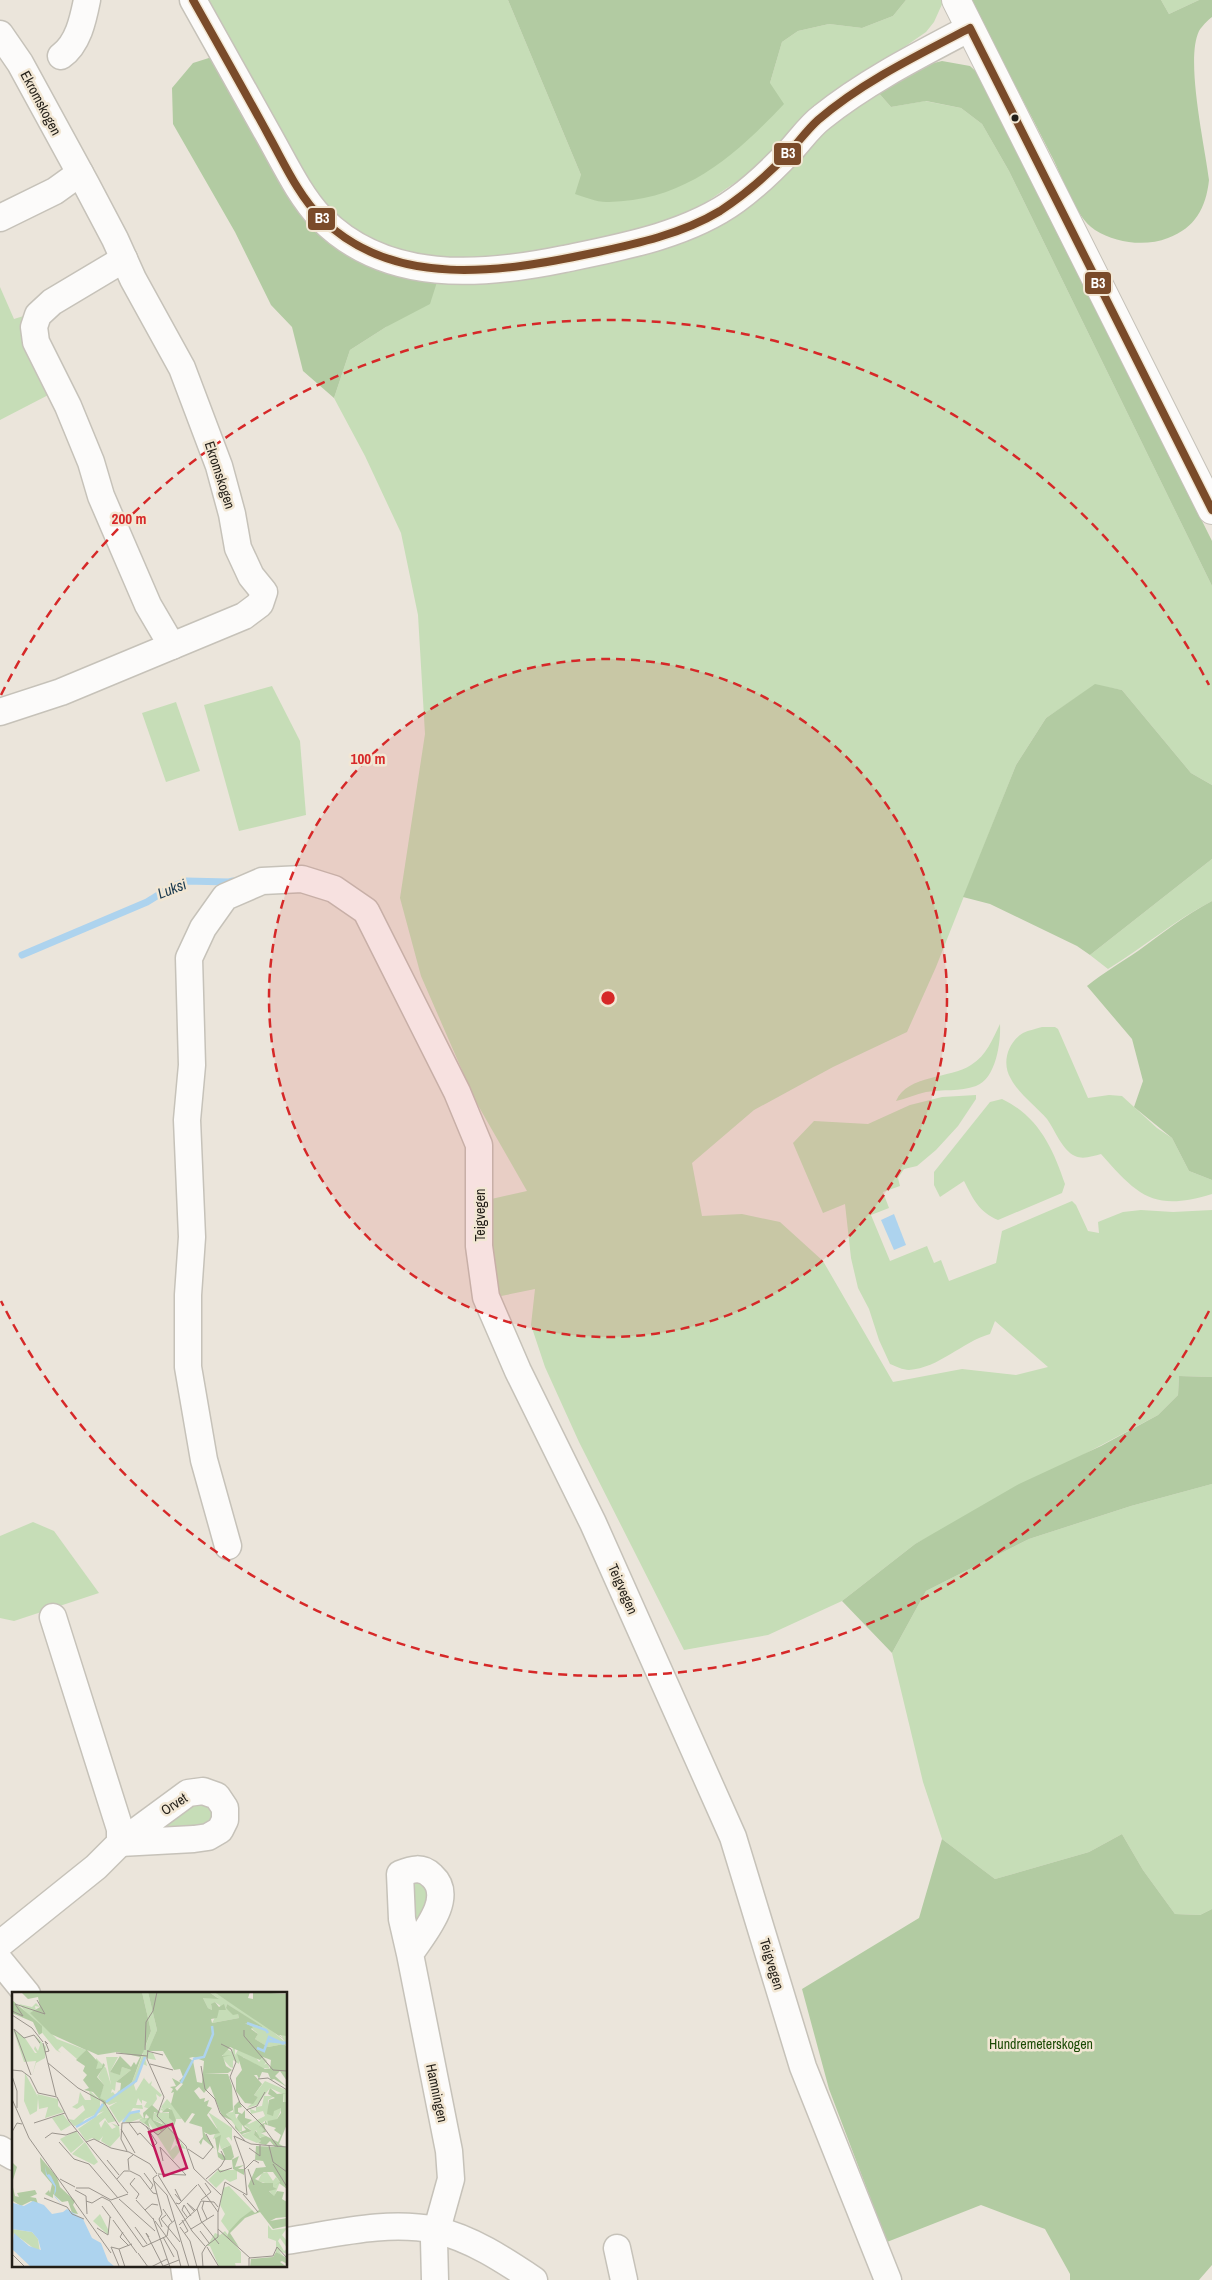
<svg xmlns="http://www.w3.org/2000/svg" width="1212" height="2280" viewBox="0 0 1212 2280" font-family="'Archivo Narrow',sans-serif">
	<rect width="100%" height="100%" fill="#ebe5db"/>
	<g fill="#c6ddb7">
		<polygon points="205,0 508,0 581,175 770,83 782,42 798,31 829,24 862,28 893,16 906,0 942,0 943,2 934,22 926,32 887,59 745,176 690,213 636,230 539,253 477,259 418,256 369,239 348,224 330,208 308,183"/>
		<polygon points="1161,0 1199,0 1169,14"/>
		<path d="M877,91L891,107L925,101L961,108L982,124L1009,171L1212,586V785L1191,773L1122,690L1095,685L1046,718L1016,765L936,967L907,1032L833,1067L754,1110L692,1163L702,1216L742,1214L780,1222L823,1261L893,1382L962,1369L1016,1375L1048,1367L995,1321L990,1334C962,1342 939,1368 909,1370C903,1370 895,1366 890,1364L879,1340L869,1309L858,1288L851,1258L845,1204L823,1213L793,1143L814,1121L868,1124L910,1105L942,1097L976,1095V1099L958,1126L936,1150L917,1166L904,1169L898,1178L900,1186L883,1192L889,1208L871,1215L890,1261L927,1246L934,1263L941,1260L949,1281L996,1263L1002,1231L1072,1201L1076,1205L1088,1231L1099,1233L1098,1222L1123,1212L1141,1210L1173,1212L1212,1210V1377L1179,1376L1178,1395L1158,1415L915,1544L842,1601L768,1635L684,1650L579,1442L545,1367L531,1325L535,1289L496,1297L487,1200L527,1191L475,1100L421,976L400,898L425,734L418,615L401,533L365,456L334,398L350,350L386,327L437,282L621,259L836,120Z"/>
		<polygon points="0,287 14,319 30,314 56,391 0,420"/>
		<polygon points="272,686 300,741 306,815 239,831 204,705"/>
		<polygon points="176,702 200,771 166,782 142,713"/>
		<path d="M1212,859V901C1175,920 1144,947 1108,969L1090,955Z"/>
		<path d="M1000,1024C1001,1042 996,1079 976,1086C960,1092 942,1089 926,1092C916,1094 906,1099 896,1101C908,1074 950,1079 971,1065C987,1055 992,1040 1000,1024Z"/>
		<path d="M1042,1027H1055L1058,1029L1088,1098L1109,1095L1122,1096L1157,1128L1172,1138L1189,1171L1212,1180V1194C1154,1212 1138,1196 1101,1154C1093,1156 1083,1160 1075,1156C1062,1150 1055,1130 1047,1119C1036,1106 1019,1094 1011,1079C1001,1063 1008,1042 1023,1033C1029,1030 1036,1029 1042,1027Z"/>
		<path d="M1002,1099C1038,1116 1053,1148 1065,1184L1062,1193L998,1220C979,1212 973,1199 964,1181L940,1197L934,1185V1172L990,1102Z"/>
		<polygon points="1212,1484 1212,1909 1200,1915 1175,1914 1143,1870 1122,1834 1089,1852 995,1879 942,1839 923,1782 892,1653 926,1591 1029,1539 1131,1506"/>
		<polygon points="33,1522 54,1531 99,1593 14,1621 0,1618 0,1536"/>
		<polygon points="206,1799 218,1817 188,1834 157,1826 170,1815"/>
		<polygon points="418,1879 433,1894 419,1919 415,1922 410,1884"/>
	</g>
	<g fill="#b2cba2">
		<path d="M508,0H906L893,16L862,28L829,24L798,31L782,42L770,83L784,104C735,156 685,201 609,202C598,203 585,197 575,194L581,175Z"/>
		<path d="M970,0H1161L1169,14L1199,0H1212V17C1208,20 1202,26 1199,31C1185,60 1205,146 1209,180C1206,208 1195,228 1168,238C1145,247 1116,243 1095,230C1074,216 1063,177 1051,155C1025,103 997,52 970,0Z"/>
		<polygon points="212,57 315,227 437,282 430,304 386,327 350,350 334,398 303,371 292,327 271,305 235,232 173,124 172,88 193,63"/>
		<polygon points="942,61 970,66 981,76 1212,541 1212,586 1009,171 982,124 961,108 926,101 891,107 877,91 922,66"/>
		<polygon points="1095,684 1122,690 1191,773 1212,785 1212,859 1090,955 1077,946 990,904 963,897 1016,765 1046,718"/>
		<path d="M1212,901V1180L1189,1171L1172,1138L1134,1107L1143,1081L1132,1039L1087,986C1103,973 1120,963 1138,951C1163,933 1185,915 1212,901Z"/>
		<polygon points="1179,1376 1212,1377 1212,1484 1131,1506 1029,1539 926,1591 892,1653 842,1601 915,1544 1019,1484 1101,1446 1158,1415 1178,1395"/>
		<polygon points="1122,1834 1143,1870 1175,1914 1200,1915 1212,1909 1212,2265 1199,2280 1070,2280 1070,2274 1045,2229 981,2205 887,2242 829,2089 802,1989 919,1918 942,1839 995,1879 1089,1852"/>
	</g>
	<polygon fill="#add3ee" points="894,1214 906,1245 894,1250 881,1220"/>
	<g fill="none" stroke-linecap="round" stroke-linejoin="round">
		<polyline stroke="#add3ee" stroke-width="7" points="22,955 147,902 171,887 186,881 229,882 233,881"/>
		<g stroke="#c6c2b9" stroke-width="29">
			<g id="street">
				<path d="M193,0C218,45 243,89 268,134C284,162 299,195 321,218C386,284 482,276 564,259C622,247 688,235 736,200C757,185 774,168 791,150C801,139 810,126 822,117C867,81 919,55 970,28"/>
				<polyline points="0,34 20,63 86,184 115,239 133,279 182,368 219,466 232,514 238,548 251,576 264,592 260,604 244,616 61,692 0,712"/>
				<path d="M61,56C78,44 83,20 87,0"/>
				<polyline points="0,218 55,191 80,173"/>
				<polyline points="124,259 52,302 38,315 34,327 36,342 68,406 91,462 101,496 148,605 172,646"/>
				<polyline points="228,1546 204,1460 188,1367 188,1295 192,1237 187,1120 192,1065 189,958 203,928 225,897 262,881 302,879 334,889 366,911 457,1092 479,1145 479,1246 486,1297 518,1371 593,1523 733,1837 803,2067 888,2280"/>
				<polygon points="203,1791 217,1796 225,1808 225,1820 220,1830 208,1837 194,1839 120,1843 188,1793"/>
				<polyline points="0,1944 96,1867 120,1843 120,1829 53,1617"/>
				<path d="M410,1954L402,1919L400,1874C412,1869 422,1866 432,1876C456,1898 422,1935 410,1954L449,2151L451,2179L434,2240L435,2280"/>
				<polyline points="0,1961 27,1994"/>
				<polyline points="0,2149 14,2157"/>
				<path d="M286,2241C334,2234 387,2220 435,2230C471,2238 504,2260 534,2280"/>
				<polyline points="617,2248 624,2280"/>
				<polyline points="184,2266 186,2280"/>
			</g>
		</g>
		<g stroke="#c6c2b9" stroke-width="30">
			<polyline id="secondary" points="956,0 1212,510"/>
		</g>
		<use href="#street" stroke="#fcfbfa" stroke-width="26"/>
		<use href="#secondary" stroke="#fcfbfa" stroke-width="28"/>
		<g stroke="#f2e7d4" stroke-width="11">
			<path id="bus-1" d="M193,0C219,46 245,92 270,138C285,165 299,196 321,218C394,290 502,272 593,253C636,244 682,234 720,211C746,194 770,173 791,150C800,140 808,129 818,120C862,82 918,55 970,28L1212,510"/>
		</g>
		<use href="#bus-1" stroke="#7a4b2a" stroke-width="8"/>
	</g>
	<circle cx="608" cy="998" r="339" fill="#d62828" fill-opacity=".12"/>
	<g fill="none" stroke="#d62828" stroke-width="2.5" stroke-dasharray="9 6">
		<circle cx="608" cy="998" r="339"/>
		<path d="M1209 1311A678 678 0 0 1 1 1301M1 695A678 678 0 0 1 1209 685"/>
	</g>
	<circle fill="#221e17" stroke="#f2e7d4" stroke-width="2" cx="1015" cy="118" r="4.5"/>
	<g text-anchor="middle" stroke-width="5" stroke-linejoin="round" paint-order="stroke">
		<g font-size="14" fill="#221e17" stroke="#f2e7d4">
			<text transform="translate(41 103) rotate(62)" y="5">Ekromskogen</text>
			<text transform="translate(220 475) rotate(72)" y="5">Ekromskogen</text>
			<text transform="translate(480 1215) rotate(-90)" y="5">Teigvegen</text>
			<text transform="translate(623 1589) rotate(66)" y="5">Teigvegen</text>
			<text transform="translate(174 1804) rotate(-33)" y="5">Orvet</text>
			<text transform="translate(772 1964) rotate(73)" y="5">Teigvegen</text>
			<text transform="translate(437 2093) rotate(78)" y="5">Hamningen</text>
		</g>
		<g font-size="14" fill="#1c4b06" stroke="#f2e7d4">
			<text x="1041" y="2049">Hundremeterskogen</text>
		</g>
		<g font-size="15" font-style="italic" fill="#17374d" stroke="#f2e7d4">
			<text transform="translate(172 889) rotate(-21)" y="5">Luksi</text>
		</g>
	</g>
	<g transform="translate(12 1992)">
		<rect width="275" height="275" fill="#ebe5db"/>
		<path d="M130,0H136L145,38L136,60L141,61L144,68L133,66L135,74L131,72L122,93L124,99L133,84L132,86L137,92L140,89L139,93L150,103L148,105L144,102L145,107L138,117L132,115L135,110L130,108V112L126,106L124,113H130L131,117L121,116L118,121L126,119L131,126H138L149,140L150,131L141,128L142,121H159L162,130L159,133L151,130L166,146L174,157L169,156V150L164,152L163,146L158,159L164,153L169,158L161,168L135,128L132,132L127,128L130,126L116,131L112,129L117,122L107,131L97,115L105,110L97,113L87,107L92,93L86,85L90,77L84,78V66L94,76L99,93L94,65H106L98,80L108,82L110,75L119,78L104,90L103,99L100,97L99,101L101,100L104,104L106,99L120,90L131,62L130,54L133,56L139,39ZM197,0H202L252,32L272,49L268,41L275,44V55L272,52L256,55L243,47L246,42L233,30L249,35L215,12L214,16L226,22L227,26L200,31L207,18H214L203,10L199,13L200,18L196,16L191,6H206ZM24,11L28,15L23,14L24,20L19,21L45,47L74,58L68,65L65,67L50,54L46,58L49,61L44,58L7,12L20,15ZM1,37L13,46L23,61H25L22,57L23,54L26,59L28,53L23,43L34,55L33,66L24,71L20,84L24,69L12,70ZM221,55H223V63L226,58L243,64L247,70L251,65L255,69L252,73L255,71L258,77L252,76L249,80H245L247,76L231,65L227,66V72L221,68V76L218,75L211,67V60L215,57L220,60ZM13,81L26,105L25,102L46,107V114L52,120L33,126L36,115L27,117L26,106L25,119L18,123L12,109ZM253,89L274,98L275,115L270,116L265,127L256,133L254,128L249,132L252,138L249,141L254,144L251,147L243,142L245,139L243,138L242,143L249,149L245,151L233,146L230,143L240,139L230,131V139H227L214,121L221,120L222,114L224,126L237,132L253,124L251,119L239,122L238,117L244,119V115L250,114L252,104H263L256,108L257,117L272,115L271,102L258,96L245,113L235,116L246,105L242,103ZM77,98L88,108V115L93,112L104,129L96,131L93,126L87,131L89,136L93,128L100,137L104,135L99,131L107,134L108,144L98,155L89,149L91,144L87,149L80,146L74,149L66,137L92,119L73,127L68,133L62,134L56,127L62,128L73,118L71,113L65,117L60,115L66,111L68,100L73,108H79ZM155,107L171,125L169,127H162L158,116L151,119L149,118L148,119L149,116L152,118L149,115ZM196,120L220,136V149L217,145L214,146L219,153L209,157L206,145L201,147L205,136ZM51,122L59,133L49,139L40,126ZM64,139L72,150L59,161L48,147ZM73,150L86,170L82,173L60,162ZM206,178H225V187L218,190L213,187L204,196L196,188ZM255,180L261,189L264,185L268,190L262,205L257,198H261L260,193L246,189L250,181ZM217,194L240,218L217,240L209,229L213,222L208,213L211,196ZM88,222L97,239L96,243L81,229ZM256,233L260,238L275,236L270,243L275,249V256L268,246L266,249L272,259L275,257V262L267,259L273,266L264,260V249L256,246ZM0,237L20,240L26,247L28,261L8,246L9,252L2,241L3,247ZM213,239L229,260V271H223L224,275H207L198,254H195L203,241L208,243Z" fill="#c6ddb7"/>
		<path d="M9,0H130L139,39L120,90L108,100L109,91L104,90L119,78L110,75L108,83L98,80L108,64L119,75L122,70L124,73L128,65L105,60L86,63L75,58L86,70L84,77L90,76L91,71L93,73L85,85L92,93L88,106L94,109L102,105L88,116L91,111L81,100L72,98L77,96L71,88L75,83L71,79L73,74L64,68L74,58L39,42L18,21L28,15L26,5L16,7ZM136,0H197L207,7L191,6L196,16L200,18L199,12L203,10L207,15L212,12L214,18H207L205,26L199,27L200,31L227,26L226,22L221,23L214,16L215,12L251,35L233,31L241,35L239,37L246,42L243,47L256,55L272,52L275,55V89L268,79L263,84L275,95L262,87L259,88L256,81L250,80L247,87L245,83H242L250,92L242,103L246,105L241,112L233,111L224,99V86L230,78L225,62L253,77H258L259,68L251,65L248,68L218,55L210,64L220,63L211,65L214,74L220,78L216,81H192L216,82L220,94L221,118L214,122L221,129L210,124L198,94L192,101L187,95L182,99L188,107L193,106L192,110L197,108L195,114L200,116L195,123L208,141L198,143L192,140L203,157L191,147L189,153L187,150L191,145L190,135L177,131L183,122L180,121L173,131L159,112L162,100L159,101L161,97L158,95L164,94L160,86L169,91L163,96L165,99L171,92L167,89L171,85L168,77L162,78L151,59H136L145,38ZM181,65L192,69L190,91L185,90L181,69L177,66ZM202,0H238L236,6L241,7V0L275,2V44L267,43L273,48ZM0,8L30,34V41L27,43L21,30L0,21ZM258,96L265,102L275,101L271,102V110H275V132L267,152L275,156V197L267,191L262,194L268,190L261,180H252L243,187L251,191H261V195L265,197L257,199L262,204L265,199L272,200L270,207L275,210V225L264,226L258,229L275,226V234L261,237L248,220L233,226L218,241L227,255L215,245L217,239L228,227L240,218L243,221L247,218L236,194L244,176L254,175L251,169L243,168L244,154L263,155L258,149L254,153L246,151L249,149L242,143L243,138L248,146L254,144L266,150L269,143L262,138L264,136L252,132L254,140L249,141L252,138L249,134L247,136L249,132L253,131V128L256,133V129L265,127L269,121V116L262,119L261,124L255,122L257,108L263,106L256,102ZM227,109L230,115L226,116V120L230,122L233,118V126L240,128L232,134L240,139L230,142L233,146L223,136V133L228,140L234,138L225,126L227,122H223L222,114ZM140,113L149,121L155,116L160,118L164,128L161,137L151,130L159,133L162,130L157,126V120L145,121L142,120L141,128L154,134L149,140L138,126L136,129L138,136L132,131L137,125L134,122L132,128L131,121ZM209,143L206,160L213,164L210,157L219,153L222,165L219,168L227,164L223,175L232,173L226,177H232V183L221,177L220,168H210L206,165L203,146ZM28,165L45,185L48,195L63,209L61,213L66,222L60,221L56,209L50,210L41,202V206L33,202L37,198L38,201L40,192L29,179ZM0,170L5,175L0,191L3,204L7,205L5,201L23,198L25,202L18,205L24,206L26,212L19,209L9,214L1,209L0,207ZM264,260L275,266V272L270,269L268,270L275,275H238L239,267L261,265Z" fill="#b2cba2" fill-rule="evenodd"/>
		<path d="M33,174L35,183L37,182L39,184L44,194V199L42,204L44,205L50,213L51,220L55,217L71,227L80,246L89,251L96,269L103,275H19L0,257L2,241L17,254L29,258L26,247L20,240L0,237L1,211L12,214L21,209L32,213L40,222L51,220L50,213L42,204L43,195L34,183Z" fill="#add3ee"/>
		<path fill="none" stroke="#add3ee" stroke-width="2.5" d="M235,31L254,38L256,41M256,49L275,51M245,56L252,59L257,45L272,52M181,67L192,65L201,42L200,34M169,91L181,68M94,110L124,89L133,65M111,130L118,121L128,119M64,135L83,124L91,112"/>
		<path fill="none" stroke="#9b958d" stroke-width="1" d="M0,19L11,24L3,12L33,22L25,8M0,23L20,36L31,50M2,37L19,83M2,37L12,46L22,43L28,51M232,38V44L261,78L275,79M31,51L44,104M209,52L219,57L224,70L218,85L228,111L250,133L266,155M133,58L134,30L141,19L145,0M136,58L135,67L152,105L145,124L174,154L182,177L209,203M135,59L151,63M33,60L37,59L33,49L36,52M104,61L135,64M36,71L66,96L92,110L107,134M138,72L161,78M189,74L193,97L203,107L208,121L233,149M0,78L10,79L18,85M0,84L5,99V116M18,85L26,101L45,105L57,129L116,201M246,87L256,86L275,98M0,107L17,146L99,261M234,118L245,114L253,100M22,131L53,121M117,131L126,143M109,137L123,161M0,140L5,131L10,132M125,143L128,141L141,155L145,151L134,134M33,146L40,141L54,143L65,139M47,150L62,167L77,172L106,206M74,150L82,147L99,156L117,160L138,172L145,182M257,154L261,170L275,180M237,156L248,164V153M176,157L191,167L201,155L194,142M115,159L109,147L110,131L128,130L146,143L155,135M95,168L107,183M151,169L148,155L174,183M261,172L275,195M206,177L208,180L220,176M236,177L242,193M117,178L116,167L121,163M232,178L242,168L247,171M132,181L141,193L139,197M146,182L174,183M145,183L141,186L150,222L147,227L150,235M146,183L180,239L193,254M123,186L118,192L127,202L124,207M48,187L63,195M105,187L112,179H118L128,184L141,201L145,202M194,187L209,174L213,167L209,159M142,189L155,203L177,275M186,192L206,220M64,196H77L99,208L116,202M63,198L74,204L75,222M163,202L169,209L163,197M231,202L246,220M32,206L55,215L60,222L72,227M107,207L143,239M124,208L142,228M189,208L199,200L193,191M74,209L80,211L90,205L98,209L131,255L155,244M192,209L190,216L195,227M164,211L167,212L185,193M90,214L99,226M206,215L202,210L189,209L185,217L189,229L207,252M151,217L160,230M133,218L140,212L146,213M182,219L175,211L183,218M154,223L149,227L168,250M175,225L170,218L172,213L179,224M141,226L158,275M101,228L125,261M170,228L176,239L173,241M143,229L165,259L169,275M167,233L185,217M123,235L135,252M168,235L178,249L185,275M85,236L96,243L98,225M179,237L202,223M206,237L238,266M188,239L197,251M111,240L108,245L117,254M155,244L157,233L163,228M137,245L134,241L151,274M151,245L162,265M194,254L206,245V220L213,190L235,203L232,172L222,144L239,152L275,155M195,255L207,275M107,257L113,275M126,261L136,275M0,262L13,275M107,274L99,255L107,257L120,252M139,275L155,267M149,275L167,268M191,275L190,261L194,254M237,275V266L261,264L265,255L275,266"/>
		<path fill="#c2185b" fill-opacity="0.15" stroke="#c2185b" stroke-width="2.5" d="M160,132L175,176L152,184L137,140Z"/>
		<rect width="275" height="275" fill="none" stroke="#221e17" stroke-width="2.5"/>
	</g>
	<circle cx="608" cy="998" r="8" fill="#d62828" stroke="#f2e7d4" stroke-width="2.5"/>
	<g font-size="15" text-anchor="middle" font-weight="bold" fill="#d62828" stroke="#f2e7d4" stroke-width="5" stroke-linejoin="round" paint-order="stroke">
		<text x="129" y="524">200 m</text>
		<text x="368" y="764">100 m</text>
	</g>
	<g stroke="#f2e7d4" stroke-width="2">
		<rect x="773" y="142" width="29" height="24" rx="5" fill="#7a4b2a"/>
		<rect x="307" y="207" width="29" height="24" rx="5" fill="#7a4b2a"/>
		<rect x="1084" y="271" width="28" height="24" rx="5" fill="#7a4b2a"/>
	</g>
	<g font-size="14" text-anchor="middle" font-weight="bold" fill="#fff">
		<text x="788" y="158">B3</text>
		<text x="322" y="223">B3</text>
		<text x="1098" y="288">B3</text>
	</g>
</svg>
